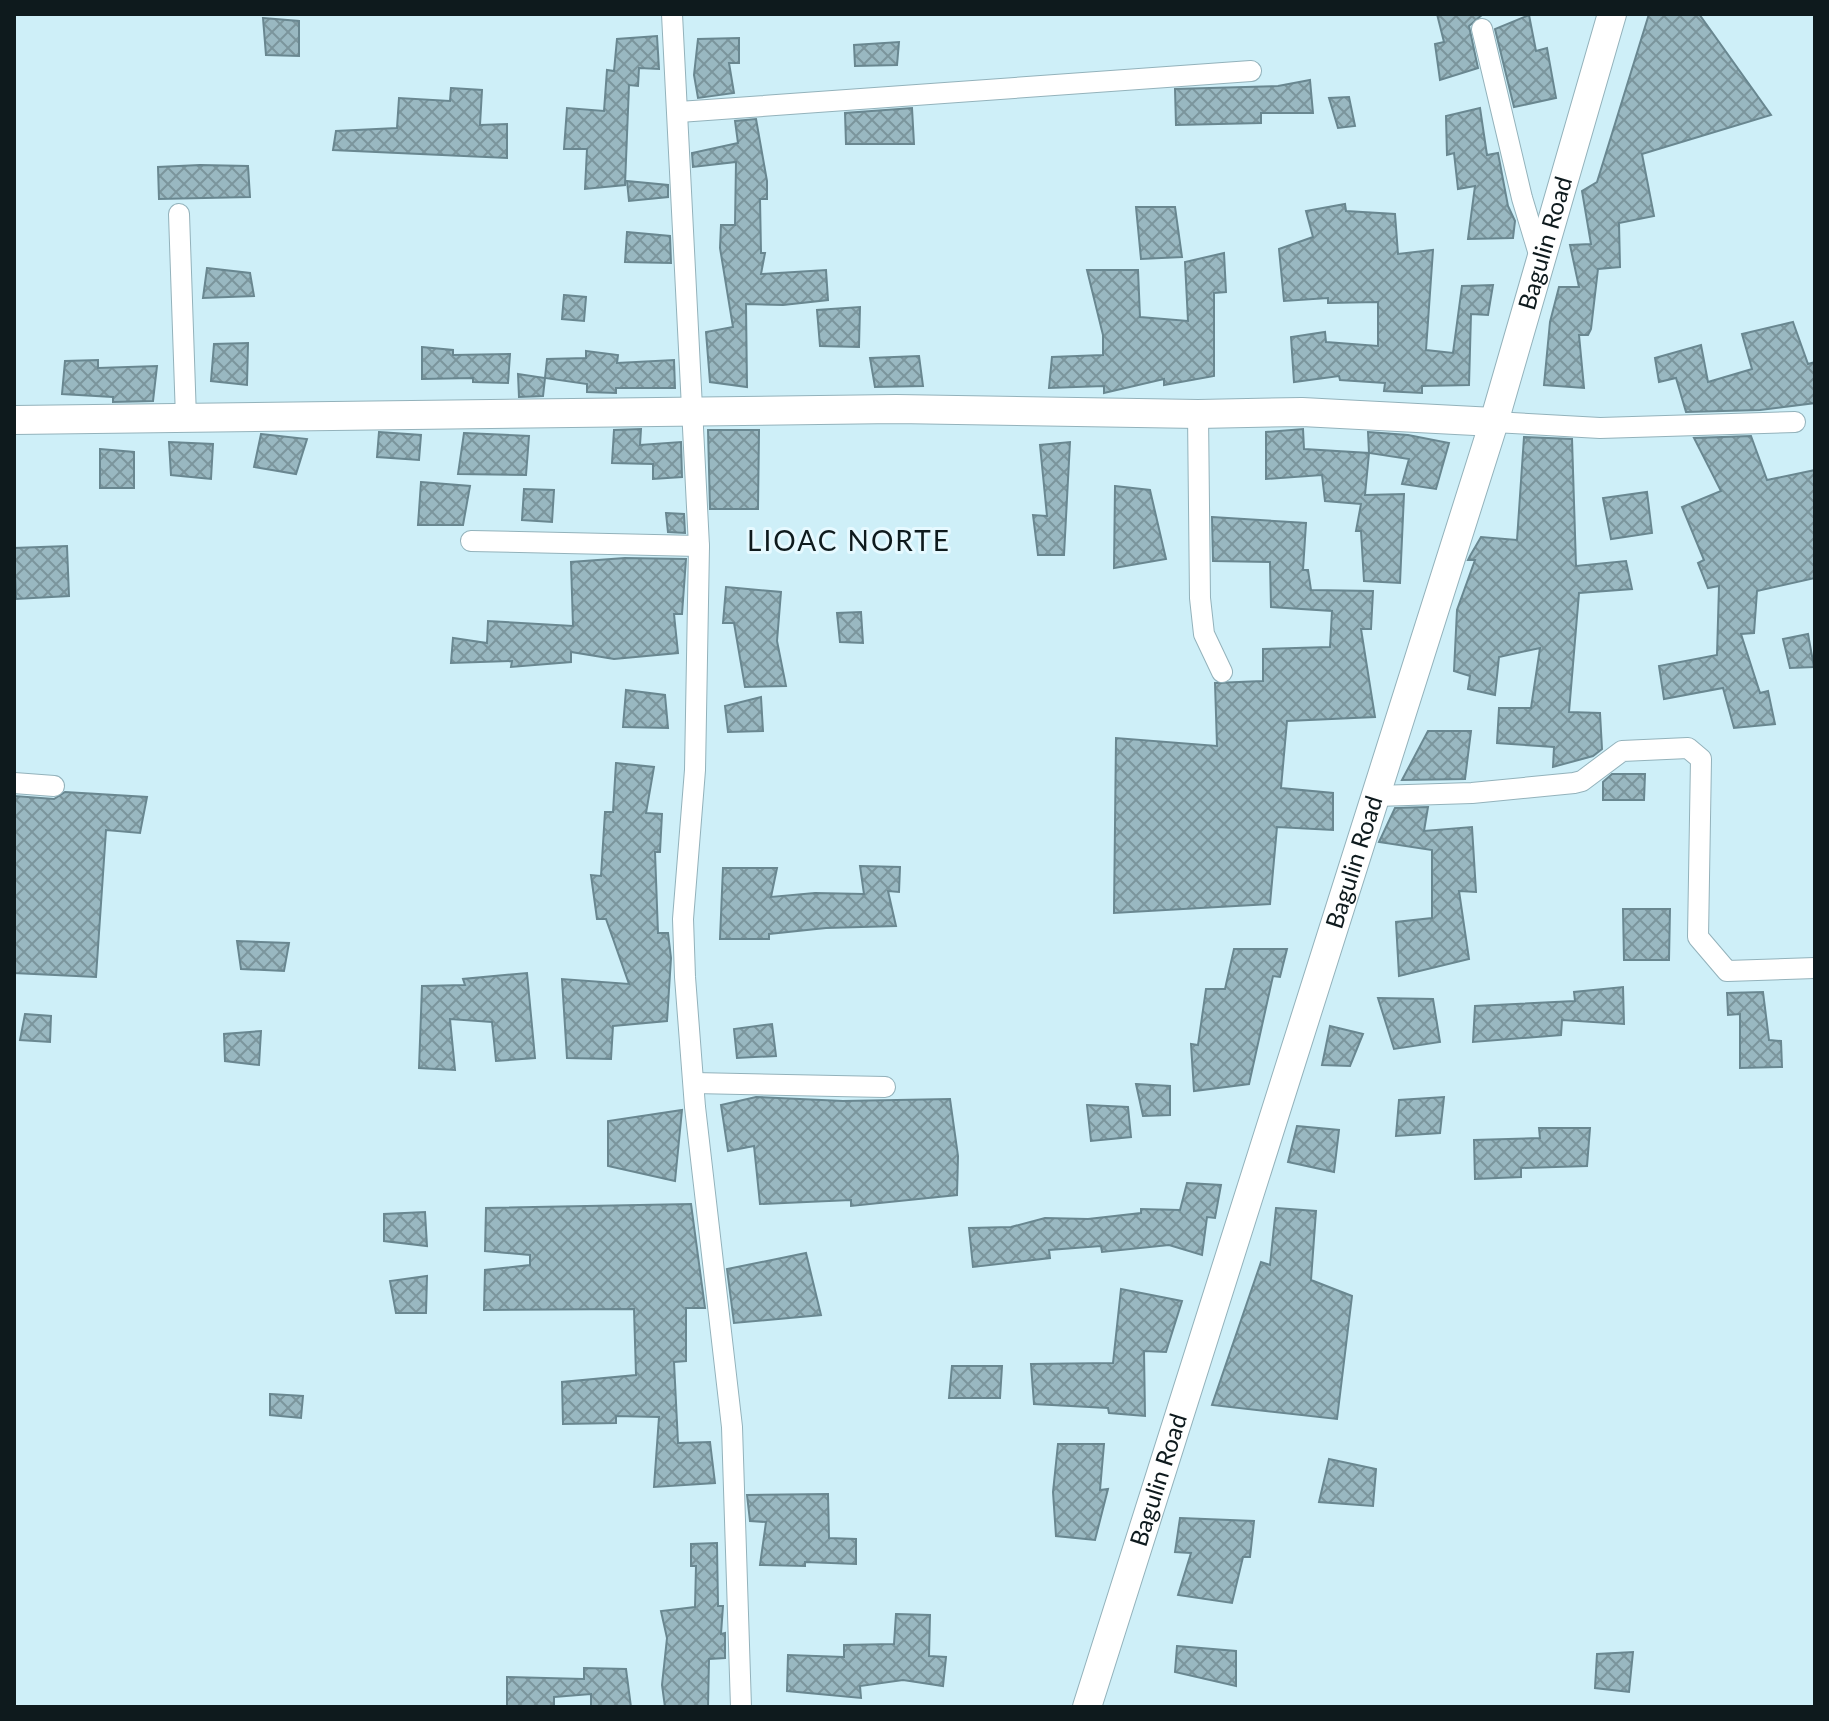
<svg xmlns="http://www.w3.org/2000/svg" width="1829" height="1721" viewBox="0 0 1829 1721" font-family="Lato,sans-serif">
	<defs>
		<pattern id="building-cross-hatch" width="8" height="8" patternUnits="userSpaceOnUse" patternTransform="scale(2)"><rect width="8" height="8" fill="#99b8c1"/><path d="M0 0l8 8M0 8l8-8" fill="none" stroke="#7b959c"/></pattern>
	</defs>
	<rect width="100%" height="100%" fill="#ceeff8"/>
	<g fill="url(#building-cross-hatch)" stroke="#698790" stroke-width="2">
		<polygon points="1437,14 1483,14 1469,26 1478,68 1440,80 1435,44 1444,42"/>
		<polygon points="1649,14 1699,14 1771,115 1642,154 1654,216 1619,223 1620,267 1598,269 1591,329 1588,335 1579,335 1584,388 1544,385 1550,322 1559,287 1579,287 1570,245 1591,244 1582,191 1597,182"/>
		<polygon points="1529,15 1536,51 1547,48 1556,98 1514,107 1495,29"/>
		<polygon points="263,18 299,21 299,56 266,55"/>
		<polygon points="657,36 659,69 639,68 638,86 629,85 625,185 585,189 587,149 564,149 567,108 604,111 607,70 614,71 617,39"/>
		<polygon points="739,38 739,63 729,63 734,93 698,98 694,75 698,39"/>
		<polygon points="899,42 897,65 855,66 854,45"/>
		<polygon points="1310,80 1313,113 1261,113 1261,123 1176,125 1175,89 1278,86"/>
		<polygon points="451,88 482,90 480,125 507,124 507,158 333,150 336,131 397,128 399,98 450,101"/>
		<polygon points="1349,97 1355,126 1338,128 1329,98"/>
		<polygon points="912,108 914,144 846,144 845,113"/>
		<polygon points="1480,108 1487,155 1498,153 1508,206 1515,221 1513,238 1468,239 1475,186 1458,189 1454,153 1447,155 1446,116"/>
		<polygon points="756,119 767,181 767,199 760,199 761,253 765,253 761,274 826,270 828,300 783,305 746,304 747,387 710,382 706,332 733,327 720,248 721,225 735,225 736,162 693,167 692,153 738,143 735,121"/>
		<polygon points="200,165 248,166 250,197 159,199 158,167"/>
		<polygon points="627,181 668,185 668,197 629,201"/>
		<polygon points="1345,204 1346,211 1395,214 1398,254 1433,250 1426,350 1453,353 1462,286 1493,285 1488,315 1471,314 1469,385 1422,386 1422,393 1384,391 1385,383 1340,380 1339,376 1294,382 1291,337 1325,332 1326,342 1378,346 1378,302 1328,303 1328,298 1284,301 1279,249 1313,237 1306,211"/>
		<polygon points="1136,207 1175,207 1182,257 1141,259"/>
		<polygon points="627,232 670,236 671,263 625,262"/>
		<polygon points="1224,253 1226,292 1214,293 1214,376 1164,385 1164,379 1104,393 1104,386 1049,388 1052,357 1103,355 1103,335 1087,270 1138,270 1140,317 1188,321 1185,262"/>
		<polygon points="207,268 250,273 254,296 203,298"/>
		<polygon points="564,295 586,297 584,321 562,319"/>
		<polygon points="860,307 859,347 820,346 817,310"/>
		<polygon points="1793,322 1808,364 1815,362 1815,403 1760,410 1686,412 1676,378 1659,382 1655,358 1701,345 1708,382 1752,369 1742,334"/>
		<polygon points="248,343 247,385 211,381 214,344"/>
		<polygon points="422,347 453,350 453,355 510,354 508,383 473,382 473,378 422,379"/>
		<polygon points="586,351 618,355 617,363 674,360 675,388 616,388 616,393 587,392 587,384 545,378 547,359 586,358"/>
		<polygon points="919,356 923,386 875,387 870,358"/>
		<polygon points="98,360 98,368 157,366 153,401 113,402 113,397 62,394 65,361"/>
		<polygon points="518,374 545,378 543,396 519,397"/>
		<polygon points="641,429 640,445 681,442 682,477 653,479 653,464 612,463 614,430"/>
		<polygon points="1303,429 1304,449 1369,453 1365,495 1404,494 1400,583 1364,581 1361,531 1356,531 1361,504 1325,501 1322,475 1266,479 1266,432"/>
		<polygon points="708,430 759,430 758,509 710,509"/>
		<polygon points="379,432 421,435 419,460 377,457"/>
		<polygon points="1368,432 1408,435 1449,443 1436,489 1402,484 1409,459 1369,453"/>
		<polygon points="464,433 529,436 526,475 458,474"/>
		<polygon points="261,434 307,439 296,474 254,467"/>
		<polygon points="1751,436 1767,480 1815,470 1815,578 1757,591 1754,633 1741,634 1760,693 1768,691 1775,724 1734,728 1723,688 1664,699 1659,666 1717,655 1719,586 1708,588 1698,563 1704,560 1682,507 1721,491 1694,438"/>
		<polygon points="1524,437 1572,439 1576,566 1626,561 1632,589 1579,593 1569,712 1600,713 1602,749 1593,756 1553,767 1554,747 1497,743 1499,708 1531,708 1540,648 1499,657 1495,695 1468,689 1470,676 1454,671 1457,610 1475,560 1468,560 1470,556 1481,537 1517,540"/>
		<polygon points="169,442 213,444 211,479 171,475"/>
		<polygon points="1070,442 1064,555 1038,555 1033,515 1047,516 1040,445"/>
		<polygon points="100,449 134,452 134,488 100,488"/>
		<polygon points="421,482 470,486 463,525 418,525"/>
		<polygon points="1115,486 1150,490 1166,559 1114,568"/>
		<polygon points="524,489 554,490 552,522 522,520"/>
		<polygon points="1647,492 1652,533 1611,539 1603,498"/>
		<polygon points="666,513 684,514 685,533 668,532"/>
		<polygon points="1212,517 1306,523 1303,570 1308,570 1311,590 1373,591 1371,629 1361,629 1375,717 1287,721 1281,788 1333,793 1333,830 1277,827 1270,904 1114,913 1116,738 1217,746 1215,683 1263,681 1263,649 1330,647 1332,611 1271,607 1270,562 1213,561"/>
		<polygon points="67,546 69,596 16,599 14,548"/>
		<polygon points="625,558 686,559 682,614 674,614 678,653 614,659 571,652 571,662 511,667 512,661 451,663 453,638 487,643 488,621 573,626 571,562"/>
		<polygon points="726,587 781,592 777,641 786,686 745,687 734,623 723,623"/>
		<polygon points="861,612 863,643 840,642 837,613"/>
		<polygon points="1808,634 1814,667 1790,668 1783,639"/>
		<polygon points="626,690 665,695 668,728 623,727"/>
		<polygon points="761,697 763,731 728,732 725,706"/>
		<polygon points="1428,731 1471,731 1465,779 1402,780"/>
		<polygon points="616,763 654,767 646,813 662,814 660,852 655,852 658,933 668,933 671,958 667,1021 613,1026 611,1059 567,1058 562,979 629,984 606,919 597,919 591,875 601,876 605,812 613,812"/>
		<polygon points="1612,774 1645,774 1644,800 1603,800 1603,782"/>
		<polygon points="65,792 147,797 140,833 106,830 96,977 14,973 15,796 54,799"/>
		<polygon points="1428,807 1424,831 1472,827 1476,892 1459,891 1469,959 1399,976 1396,922 1432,918 1432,850 1379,842 1395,808"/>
		<polygon points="860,866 900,867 899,892 888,891 896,926 826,928 769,934 769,939 720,939 723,868 777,868 771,897 815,893 864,894"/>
		<polygon points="1623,909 1670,909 1669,960 1624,960"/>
		<polygon points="237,941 289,943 284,971 241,969"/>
		<polygon points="1234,949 1287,949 1280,977 1273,976 1249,1084 1194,1091 1191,1044 1198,1045 1206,989 1225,989"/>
		<polygon points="527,973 535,1058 496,1061 492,1022 450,1019 455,1070 419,1068 422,986 465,985 463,979"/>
		<polygon points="1623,987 1624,1024 1562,1020 1561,1035 1473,1042 1475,1006 1575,1001 1574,992"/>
		<polygon points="1763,992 1769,1040 1781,1041 1782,1067 1740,1068 1740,1014 1728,1015 1727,993"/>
		<polygon points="1378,998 1433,999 1440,1042 1394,1049"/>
		<polygon points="25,1014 51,1016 50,1042 20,1040"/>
		<polygon points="772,1024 776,1056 737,1058 734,1029"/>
		<polygon points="1330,1026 1363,1034 1350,1066 1322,1065"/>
		<polygon points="261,1031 259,1065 225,1061 224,1034"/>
		<polygon points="1136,1084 1170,1086 1170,1115 1143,1116"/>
		<polygon points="756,1097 843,1101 950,1099 958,1156 957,1195 851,1206 851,1200 760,1204 754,1146 728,1151 721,1105"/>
		<polygon points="1444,1097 1440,1133 1396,1136 1399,1100"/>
		<polygon points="1087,1105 1128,1107 1131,1137 1091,1141"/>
		<polygon points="682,1110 675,1181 608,1166 608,1121"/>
		<polygon points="1297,1126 1339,1130 1334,1172 1288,1162"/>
		<polygon points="1539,1128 1590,1128 1587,1166 1521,1168 1521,1177 1475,1179 1474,1140 1540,1138"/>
		<polygon points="1187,1183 1221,1185 1215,1218 1207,1217 1202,1255 1169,1245 1102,1252 1101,1246 1049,1250 1050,1258 973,1267 969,1228 1011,1227 1045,1218 1088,1219 1141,1213 1141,1209 1180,1210"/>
		<polygon points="691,1204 705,1308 686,1308 686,1361 674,1362 678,1443 710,1442 715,1483 654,1487 659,1417 616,1416 616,1423 563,1424 562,1382 636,1375 634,1309 484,1310 485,1270 530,1265 530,1255 485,1251 486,1208"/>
		<polygon points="1276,1208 1316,1211 1311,1280 1352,1296 1337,1419 1212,1405 1261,1262 1270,1265"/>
		<polygon points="425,1212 427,1246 384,1241 384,1214"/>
		<polygon points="806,1253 821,1315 734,1323 727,1269"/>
		<polygon points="427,1276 426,1313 396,1313 390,1281"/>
		<polygon points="1121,1289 1182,1301 1166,1352 1144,1351 1145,1416 1109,1413 1108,1408 1034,1404 1031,1364 1113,1363"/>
		<polygon points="952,1366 1002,1366 1000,1398 949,1398"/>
		<polygon points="270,1394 303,1396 301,1418 270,1415"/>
		<polygon points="1058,1444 1104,1444 1100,1490 1108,1489 1095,1540 1056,1536 1053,1492"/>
		<polygon points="1329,1459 1376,1469 1373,1506 1319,1502"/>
		<polygon points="828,1494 829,1538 856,1539 856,1564 805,1562 805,1566 760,1565 766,1522 750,1521 747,1495"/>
		<polygon points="1180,1518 1254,1521 1250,1557 1243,1557 1232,1603 1178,1595 1191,1553 1175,1552"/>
		<polygon points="717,1543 718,1606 723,1606 721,1634 725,1633 725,1658 709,1659 708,1707 665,1707 662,1685 667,1638 661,1611 695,1607 696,1566 691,1566 691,1544"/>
		<polygon points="896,1614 930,1615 929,1656 946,1657 943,1686 903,1680 860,1686 861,1698 787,1691 788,1655 844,1657 844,1645 894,1644"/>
		<polygon points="1177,1646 1236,1651 1236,1686 1175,1672"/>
		<polygon points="1633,1652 1629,1692 1595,1688 1597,1654"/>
		<polygon points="584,1668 626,1669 631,1707 591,1707 591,1694 554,1697 554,1707 507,1707 507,1677 584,1679"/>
	</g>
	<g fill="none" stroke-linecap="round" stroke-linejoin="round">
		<g stroke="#93b2bb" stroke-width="22">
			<g id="street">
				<polyline points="672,14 699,546 695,770 683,919 685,977 695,1107 732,1427 741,1707"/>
				<polyline points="1482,29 1522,198 1541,261"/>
				<polyline points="679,112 1251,71"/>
				<polyline points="179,214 186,418"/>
				<polyline points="1198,414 1200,598 1204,634 1222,672"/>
				<polyline points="1494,422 1600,428 1795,422"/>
				<polyline points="471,541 699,546"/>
				<polyline points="14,783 54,786"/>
				<polyline points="1376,796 1472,793 1574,783 1582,781 1622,751 1688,748 1701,759 1698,937 1727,971 1815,968"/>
				<polyline points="694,1083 885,1087"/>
			</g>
		</g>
		<g stroke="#93b2bb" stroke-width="30">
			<g id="secondary">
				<polyline points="14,420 896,409 1198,414 1302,412 1494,422"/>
				<path id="s1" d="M1087,1707L1494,422L1612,14"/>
			</g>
		</g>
		<use href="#street" stroke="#fff" stroke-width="20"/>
		<use href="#secondary" stroke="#fff" stroke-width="28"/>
	</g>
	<g text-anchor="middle" stroke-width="6" stroke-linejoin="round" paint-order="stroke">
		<g font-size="24" fill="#0e1a1d" stroke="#e6f9ff">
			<text dy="8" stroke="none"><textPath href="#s1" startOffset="1534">Bagulin Road</textPath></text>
			<text dy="8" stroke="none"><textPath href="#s1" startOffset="886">Bagulin Road</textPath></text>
			<text dy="8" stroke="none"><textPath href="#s1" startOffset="238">Bagulin Road</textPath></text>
		</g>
		<g font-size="28" letter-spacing="2" fill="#0e1a1d" stroke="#e6f9ff">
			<text x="849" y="551">LIOAC NORTE</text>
		</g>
	</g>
	<rect width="1829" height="1721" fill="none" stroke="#0e1a1d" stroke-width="32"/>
</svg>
